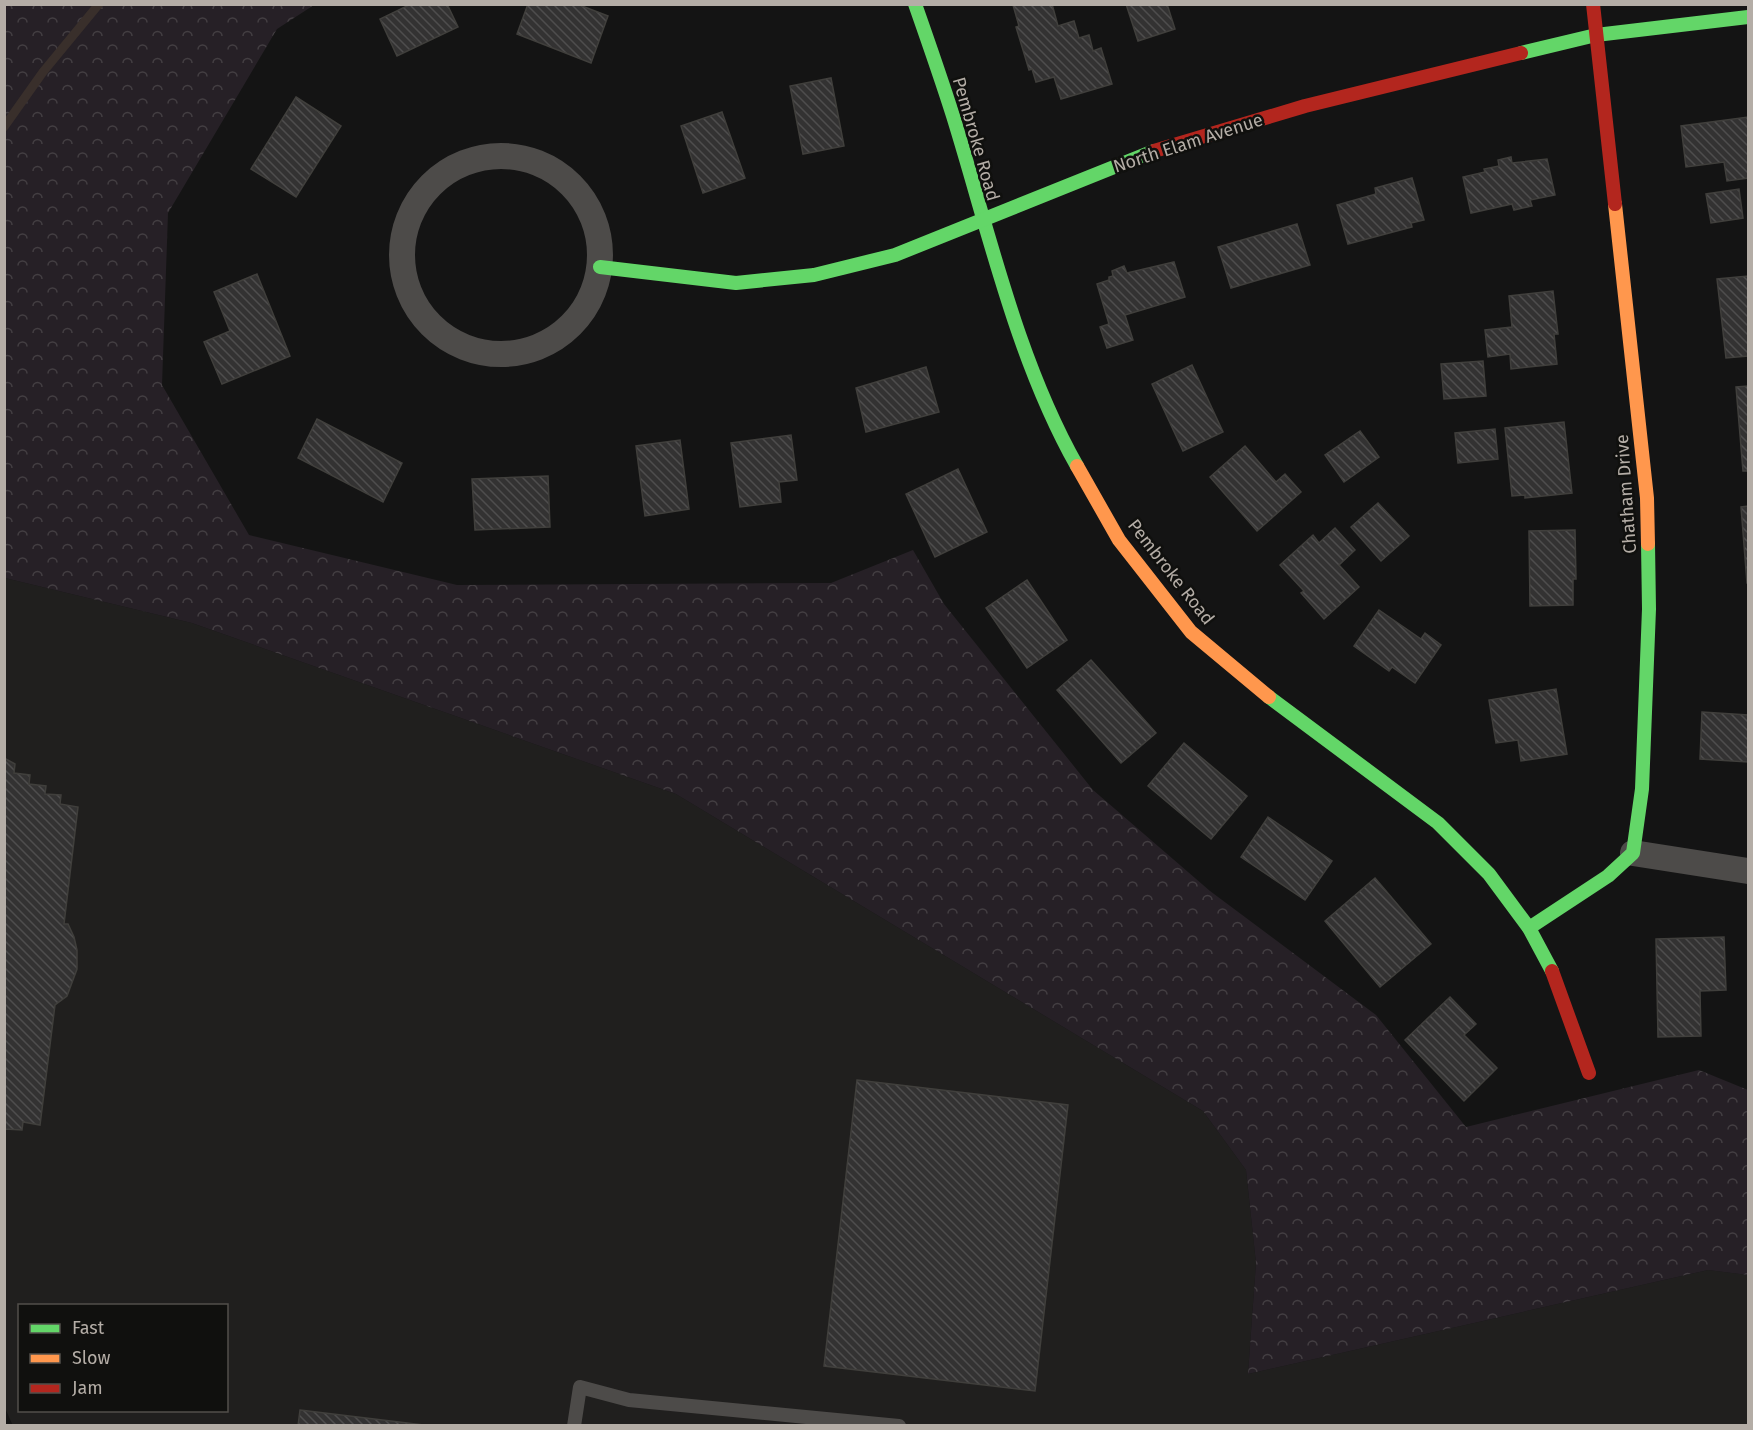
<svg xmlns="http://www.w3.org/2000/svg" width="1753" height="1430" viewBox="0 0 1753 1430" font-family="'Fira Sans',sans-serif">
	<defs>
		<pattern id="forest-crowns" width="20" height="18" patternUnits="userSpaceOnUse" patternTransform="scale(1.5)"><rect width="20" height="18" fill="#262026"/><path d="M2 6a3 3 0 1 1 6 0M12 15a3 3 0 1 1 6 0" fill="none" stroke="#433e42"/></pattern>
		<pattern id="building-back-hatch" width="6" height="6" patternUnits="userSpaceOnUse" patternTransform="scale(1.5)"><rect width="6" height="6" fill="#333232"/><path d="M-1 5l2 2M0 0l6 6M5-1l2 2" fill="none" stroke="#4e4d4d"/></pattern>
	</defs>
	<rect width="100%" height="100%" fill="#141414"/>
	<path fill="#201f1e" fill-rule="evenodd" d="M5,578L192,623L676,794L1203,1111L1246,1170L1256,1263L1248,1374L1708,1270L1748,1275V1425L13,1426L5,1408ZM20,1306H226V1410H20Z"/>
	<polygon fill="url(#forest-crowns)" points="5,4 314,5 277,29 168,213 162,385 249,535 457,585 831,583 913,550 944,604 1093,790 1210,891 1376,1015 1466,1127 1699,1070 1748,1090 1748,1275 1708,1270 1248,1374 1256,1263 1246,1170 1203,1111 676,794 192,623 5,578"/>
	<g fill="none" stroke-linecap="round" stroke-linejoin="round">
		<polyline stroke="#392f2b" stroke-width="9" points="4,127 43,72 99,4"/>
	</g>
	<g fill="url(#building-back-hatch)" stroke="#403f3c" stroke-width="1.5">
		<polygon points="411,4 447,4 458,27 397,56 380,19"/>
		<polygon points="528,4 577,4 608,16 591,63 517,34"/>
		<polygon points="1052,4 1058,26 1074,21 1079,38 1089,35 1093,51 1101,48 1112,84 1061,99 1054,77 1036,82 1032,69 1029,70 1016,27 1019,26 1013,5"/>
		<polygon points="1126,4 1167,4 1175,29 1138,41"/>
		<polygon points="831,78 844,146 803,154 790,86"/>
		<polygon points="296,97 341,126 296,197 251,169"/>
		<polygon points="722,112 745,178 703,193 681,126"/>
		<polygon points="1748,117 1748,178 1727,181 1724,162 1686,167 1681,126"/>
		<polygon points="1511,157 1512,163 1547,159 1555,195 1530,200 1532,206 1514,210 1512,204 1471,213 1463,177 1485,172 1484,169 1499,166 1498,160"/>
		<polygon points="1412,178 1424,220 1411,223 1412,227 1348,244 1337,205 1376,194 1375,188"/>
		<polygon points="1739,189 1743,218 1711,223 1706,194"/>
		<polygon points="1297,224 1310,265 1231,288 1218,247"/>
		<polygon points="1174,262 1185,297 1125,315 1133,340 1107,348 1100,327 1109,324 1097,284 1109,280 1109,277 1113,276 1112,271 1124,266 1127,273"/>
		<polygon points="257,274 290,356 222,384 204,342 230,331 214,292"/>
		<polygon points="1748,276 1748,356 1726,358 1717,279"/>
		<polygon points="1553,291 1558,334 1554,334 1557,364 1511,369 1510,354 1488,357 1485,330 1512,327 1509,296"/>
		<polygon points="1483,361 1486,396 1444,399 1441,364"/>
		<polygon points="1192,365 1223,432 1183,451 1152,384"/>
		<polygon points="926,367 939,412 866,432 856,388"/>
		<polygon points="1748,386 1748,471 1743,471 1736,387"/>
		<polygon points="317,419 402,463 383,502 298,458"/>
		<polygon points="1564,422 1572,493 1525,498 1525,495 1512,496 1505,428"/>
		<polygon points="1495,429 1498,459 1458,463 1455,433"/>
		<polygon points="1360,431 1379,457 1344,482 1325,455"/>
		<polygon points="791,435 797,480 779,482 781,502 740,507 731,443"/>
		<polygon points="680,440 689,509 645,516 636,446"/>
		<polygon points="1245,446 1276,482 1285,474 1301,492 1257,531 1210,477"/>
		<polygon points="958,469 987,532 935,557 906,494"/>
		<polygon points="548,476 550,527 475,530 472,479"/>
		<polygon points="1378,503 1409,536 1381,561 1351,527"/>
		<polygon points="1748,506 1748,583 1747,583 1741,507"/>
		<polygon points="1335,528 1355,550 1339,565 1359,587 1324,619 1301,593 1304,591 1280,565 1313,535 1319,543"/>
		<polygon points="1575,530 1576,579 1573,579 1573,605 1530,606 1529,531"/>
		<polygon points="1027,580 1067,640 1027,668 986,608"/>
		<polygon points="1379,610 1421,639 1425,633 1441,645 1415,683 1392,667 1389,671 1354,646"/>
		<polygon points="1091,660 1156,733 1121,763 1057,690"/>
		<polygon points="1556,689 1567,754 1521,761 1518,740 1496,743 1489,700"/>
		<polygon points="1702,712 1748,715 1748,762 1700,759"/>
		<polygon points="1184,743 1247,796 1211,839 1148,786"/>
		<polygon points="4,758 15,764 14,773 30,775 29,784 46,786 45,794 61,795 60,804 78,807 64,924 68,924 74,937 77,950 77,969 67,996 55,1005 40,1125 23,1122 22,1130 5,1129 4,1133"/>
		<polygon points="1268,817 1332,861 1305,900 1241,857"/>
		<polygon points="1375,878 1431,944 1380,987 1325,921"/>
		<polygon points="1724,937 1726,990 1700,991 1701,1036 1658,1037 1656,939"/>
		<polygon points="1450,997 1476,1024 1464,1035 1497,1068 1464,1101 1405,1040"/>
		<polygon points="857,1080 1068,1105 1035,1391 824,1366"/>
		<polygon points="300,1410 432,1426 298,1426"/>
	</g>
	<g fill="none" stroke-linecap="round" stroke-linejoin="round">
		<polyline stroke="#4d4b49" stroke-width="14" points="574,1426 580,1387 629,1400 899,1426"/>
		<g stroke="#4d4b49" stroke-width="26">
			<circle cx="501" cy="255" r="99"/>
			<polyline points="1633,853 1748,871"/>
		</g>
		<g stroke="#63d668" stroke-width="14">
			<path d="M915,4C928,41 941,78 953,116C989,232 1017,360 1077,466"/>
			<polyline points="1521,53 1596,35 1748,17"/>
			<polyline points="600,267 736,283 814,275 895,255 1154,151"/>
			<polyline points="1269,697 1438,823 1489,874 1529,928 1552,971"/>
			<polyline points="1529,928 1608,876 1633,853 1642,789 1649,609 1648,544"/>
		</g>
		<g stroke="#ff974d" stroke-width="14">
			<polyline points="1615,204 1647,498 1648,544"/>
			<polyline points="1077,466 1119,540 1191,632 1269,697"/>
		</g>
		<g stroke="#b3261e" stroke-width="14">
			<polyline points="1593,4 1615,204"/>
			<polyline points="1154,151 1305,106 1521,53"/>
			<polyline points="1552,971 1589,1073"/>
		</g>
	</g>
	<g text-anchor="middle" stroke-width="5" stroke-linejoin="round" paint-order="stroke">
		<g font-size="18" fill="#b4ada6" stroke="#10100e">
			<text transform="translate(976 139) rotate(74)" y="6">Pembroke Road</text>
			<text transform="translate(1188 143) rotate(-18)" y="6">North Elam Avenue</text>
			<text transform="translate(1626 494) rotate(-94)" y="6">Chatham Drive</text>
			<text transform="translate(1171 572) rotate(52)" y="6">Pembroke Road</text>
		</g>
	</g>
	<rect width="1753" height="1430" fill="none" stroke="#b4ada6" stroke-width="12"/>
	<rect x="18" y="1304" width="210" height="108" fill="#10100e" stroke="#524f4b" stroke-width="1.5"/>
	<rect x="30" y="1324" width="30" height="9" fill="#63d668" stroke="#524f4b" stroke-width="1.5"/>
	<text x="72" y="1334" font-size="18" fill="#b4ada6">Fast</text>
	<rect x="30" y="1354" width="30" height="9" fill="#ff974d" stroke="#524f4b" stroke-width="1.5"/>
	<text x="72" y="1364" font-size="18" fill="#b4ada6">Slow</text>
	<rect x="30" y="1384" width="30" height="9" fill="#b3261e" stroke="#524f4b" stroke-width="1.5"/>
	<text x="72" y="1394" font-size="18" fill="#b4ada6">Jam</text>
</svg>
